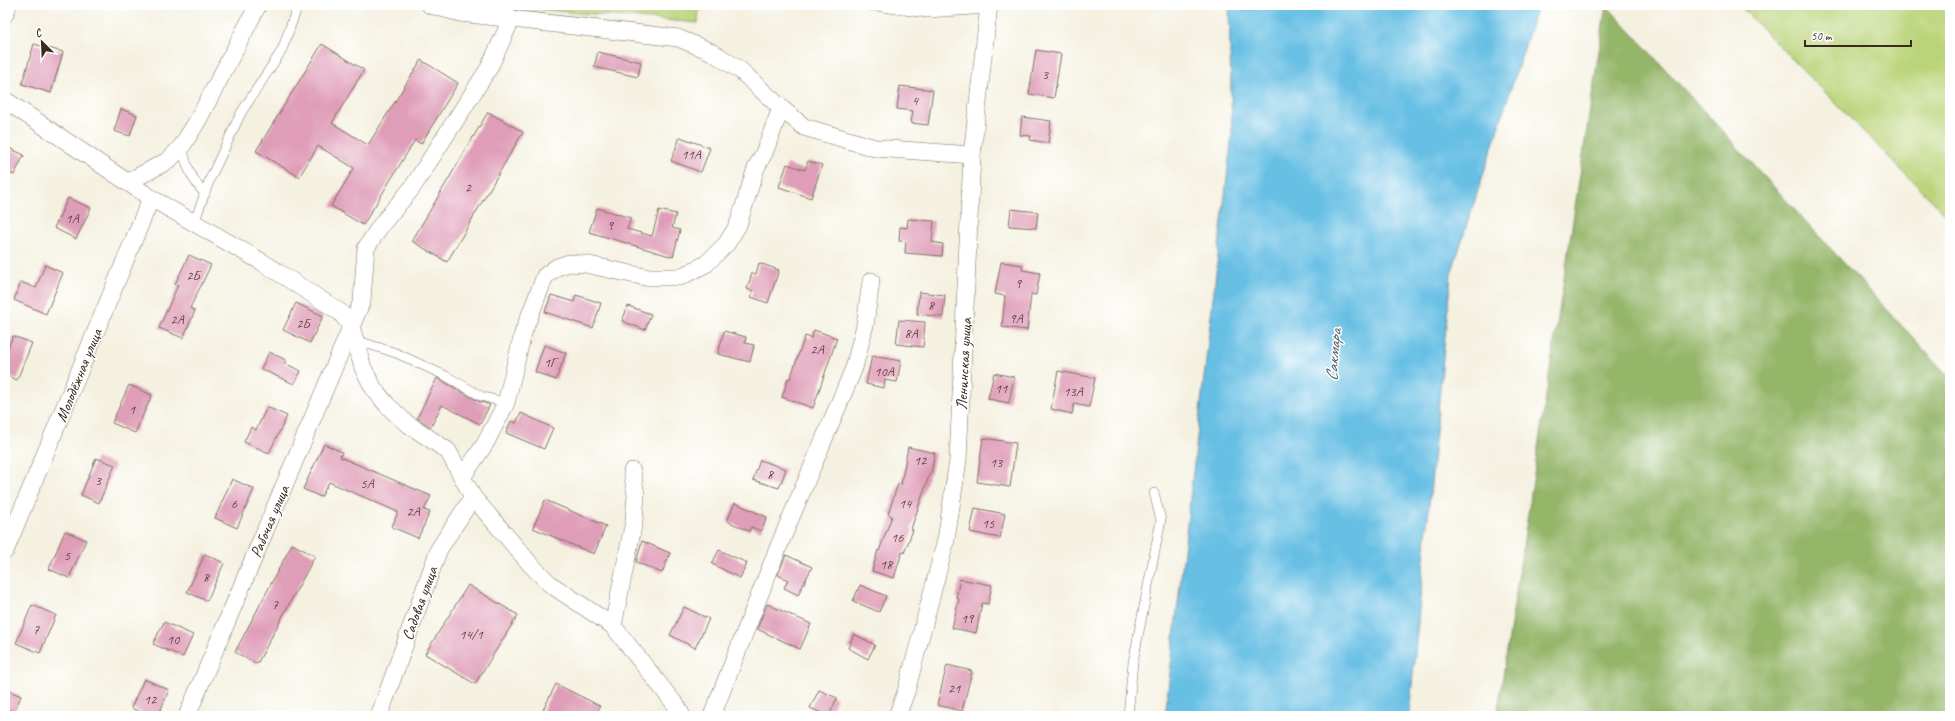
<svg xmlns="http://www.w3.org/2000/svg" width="1955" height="721" viewBox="0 0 1955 721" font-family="Caveat,sans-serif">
	<rect width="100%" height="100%" fill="#fff"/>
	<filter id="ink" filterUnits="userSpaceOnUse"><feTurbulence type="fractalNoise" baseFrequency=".025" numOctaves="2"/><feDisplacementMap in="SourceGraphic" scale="8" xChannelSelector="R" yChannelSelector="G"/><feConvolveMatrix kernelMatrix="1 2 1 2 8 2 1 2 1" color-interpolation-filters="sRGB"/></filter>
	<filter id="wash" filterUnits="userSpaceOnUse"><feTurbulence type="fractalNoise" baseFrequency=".012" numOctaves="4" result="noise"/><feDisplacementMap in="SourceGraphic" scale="16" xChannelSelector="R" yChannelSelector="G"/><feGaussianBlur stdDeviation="0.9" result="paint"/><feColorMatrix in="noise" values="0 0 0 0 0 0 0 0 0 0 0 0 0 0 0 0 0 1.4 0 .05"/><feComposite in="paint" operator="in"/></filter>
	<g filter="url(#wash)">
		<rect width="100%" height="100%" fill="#f5f1e1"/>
		<g fill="#bbd479" stroke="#7b7f4c">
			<polygon points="523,5 699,5 698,23 523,8"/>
			<polygon points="1739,5 1950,5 1950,219"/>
		</g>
		<polygon fill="#94b669" stroke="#687044" points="1606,5 1950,378 1950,716 1497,716"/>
		<polygon fill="#67bfe4" stroke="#517481" points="1229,5 1538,5 1451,274 1409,716 1165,716 1232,134"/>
		<g id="blocks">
			<g fill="#df9db7">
				<polygon points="34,44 63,52 51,93 22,84"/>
				<polygon points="322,44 364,70 332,123 368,145 421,60 458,83 421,144 415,140 363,225 331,206 354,168 318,146 299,177 256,151"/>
				<polygon points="1036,50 1061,54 1054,98 1029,94"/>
				<polygon points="598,52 641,62 638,77 594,67"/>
				<polygon points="900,86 933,90 928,125 911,123 913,111 897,109"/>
				<polygon points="121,109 137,115 130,136 114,131"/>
				<polygon points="488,112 523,132 447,262 412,241"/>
				<polygon points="1022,117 1051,121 1048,143 1030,140 1031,136 1020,135"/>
				<polygon points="680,137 710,148 701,172 671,161"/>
				<polygon points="5,146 24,155 14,175 5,171"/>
				<polygon points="808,161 822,165 811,198 779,187 787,164 805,170"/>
				<polygon points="68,198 91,208 76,239 54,228"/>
				<polygon points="597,208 631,218 627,229 652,236 659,210 676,214 672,228 680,230 673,257 589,232"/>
				<polygon points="1011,209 1038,212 1036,228 1009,226"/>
				<polygon points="908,219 934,221 932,242 943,244 942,256 905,253 906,242 899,241 900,227 907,228"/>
				<polygon points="189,255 211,265 190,308 195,311 183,338 159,328 178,285 175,284"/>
				<polygon points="1001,262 1023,265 1022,270 1040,273 1036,295 1031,294 1027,330 1002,327 1005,296 995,294"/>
				<polygon points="759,263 779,270 768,303 751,297 753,291 747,289 752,273 756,274"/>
				<polygon points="45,265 63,273 46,314 14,300 21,282 36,288"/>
				<polygon points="919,292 945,295 943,317 917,314"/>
				<polygon points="551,295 574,302 576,295 601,303 593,328 545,312"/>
				<polygon points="296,303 323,316 310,343 283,330"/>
				<polygon points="628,306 651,314 645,330 622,321"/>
				<polygon points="899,320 925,322 923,347 896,344"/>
				<polygon points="814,330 837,338 813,408 782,397 788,378 790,379 805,336 811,338"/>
				<polygon points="724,331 746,337 745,343 754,345 750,362 718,354"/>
				<polygon points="13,336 32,343 17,380 5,375 5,355"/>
				<polygon points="544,345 566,353 556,380 535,372"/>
				<polygon points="269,352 286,360 284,363 301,371 294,384 261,369"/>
				<polygon points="872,356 901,361 897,382 885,380 884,388 866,384"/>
				<polygon points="1058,371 1095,378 1089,407 1074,404 1072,414 1051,409"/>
				<polygon points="994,373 1014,377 1009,403 988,399"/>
				<polygon points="437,378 478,401 490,405 480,424 442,405 431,427 417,418"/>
				<polygon points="129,385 152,395 135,433 112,423"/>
				<polygon points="267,407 287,416 269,453 244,442 251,427 256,430"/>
				<polygon points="521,413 553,428 544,449 506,433 511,421 516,423"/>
				<polygon points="983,438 1016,443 1010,487 977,482"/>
				<polygon points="324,444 342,452 340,457 431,496 424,510 430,512 418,538 392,527 398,512 329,482 321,497 303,489"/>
				<polygon points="908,447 935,453 931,473 930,473 911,529 913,530 904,553 902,552 894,578 872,571 878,550 879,551 892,516 888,514 898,484 901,485"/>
				<polygon points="96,458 115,465 99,503 81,495"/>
				<polygon points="760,460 786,469 779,488 753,480"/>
				<polygon points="232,479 254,489 237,528 215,518"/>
				<polygon points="545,500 606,526 594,554 533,528"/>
				<polygon points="735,503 767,517 761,531 751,527 749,531 727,521"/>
				<polygon points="975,508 1005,514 1000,538 970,532"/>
				<polygon points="65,531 86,540 69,578 49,569"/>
				<polygon points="642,541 670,553 662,573 636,562"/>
				<polygon points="292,544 315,556 257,664 235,652"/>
				<polygon points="719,550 747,563 740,578 712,564"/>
				<polygon points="205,554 224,563 207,601 187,592"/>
				<polygon points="786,555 812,567 798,595 784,588 788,580 778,575"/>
				<polygon points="960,579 992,585 988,604 982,603 976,633 952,628 959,599 956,598"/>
				<polygon points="468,585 518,615 475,684 425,654"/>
				<polygon points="860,585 886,596 879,612 853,601"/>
				<polygon points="767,604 811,624 800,649 757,629"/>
				<polygon points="32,605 56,615 40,653 16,643"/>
				<polygon points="684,607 709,619 695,648 670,635"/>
				<polygon points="164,622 193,635 183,657 153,644"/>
				<polygon points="854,634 875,645 868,659 848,648"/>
				<polygon points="947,665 972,671 962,711 937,705"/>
				<polygon points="144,679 169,690 158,716 150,716 131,708"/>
				<polygon points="556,684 600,706 595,716 540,716"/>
				<polygon points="5,689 21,696 14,712 5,708"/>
				<polygon points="819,690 837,698 829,716 810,708"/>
			</g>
		</g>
	</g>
	<g filter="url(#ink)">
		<use href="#blocks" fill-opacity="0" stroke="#7c7062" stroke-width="1"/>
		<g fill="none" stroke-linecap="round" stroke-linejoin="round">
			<g stroke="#7c7062" stroke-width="10">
				<g id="lane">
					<polyline points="510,5 511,20"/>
					<polyline points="867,5 927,13 989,9"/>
					<path d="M182,146C186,165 191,179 205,194"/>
					<polyline points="194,223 210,179 241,113 282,50 298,5"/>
					<polyline points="355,340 396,353 446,376 481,396 506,403"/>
					<polyline points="1128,716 1133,662 1161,520 1154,493"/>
				</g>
			</g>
			<g stroke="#7c7062" stroke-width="18">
				<g id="street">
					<polyline points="430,5 460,13 678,38 712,52 740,70 781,108 804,127 875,148 972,155"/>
					<polyline points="5,14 8,5"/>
					<polyline points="5,100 151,198 262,262 340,312 351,326 363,368 374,389 387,405 405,422 448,451 473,497 531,565 550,584 613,626 678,708 682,716"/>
					<polyline points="128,182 169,160 182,146 198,120 258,5"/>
					<polyline points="463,476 485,444 506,403 523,333 545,276 557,267 569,263 585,264 645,277 680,277 706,264 727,243 738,225 756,168 764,153 781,108"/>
					<polyline points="5,551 151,198"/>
					<polyline points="613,626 634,521 636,495 632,471"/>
					<polyline points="187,716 362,301 366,248 381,225 412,188 489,68 511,20"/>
					<polyline points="379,716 439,549 473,497"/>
					<polyline points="712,716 778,548 854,368 865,325 871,281"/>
					<polyline points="897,716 906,692 946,540 958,460 972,155 989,5"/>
				</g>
			</g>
			<use href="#lane" stroke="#fff" stroke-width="9"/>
			<use href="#street" stroke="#fff" stroke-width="17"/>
		</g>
	</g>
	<g text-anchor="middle" stroke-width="3" stroke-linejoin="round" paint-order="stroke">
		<g font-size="14" fill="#644744">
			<text x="1045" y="79">3</text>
			<text x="915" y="105">4</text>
			<text x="691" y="159">11А</text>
			<text x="468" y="192">2</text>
			<text x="72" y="223">1А</text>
			<text x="610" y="230">9</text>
			<text x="193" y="280">2Б</text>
			<text x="1018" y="288">9</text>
			<text x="931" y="310">8</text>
			<text x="1016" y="323">9А</text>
			<text x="177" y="324">2А</text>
			<text x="303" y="328">2Б</text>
			<text x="911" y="338">8А</text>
			<text x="817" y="354">2А</text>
			<text x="550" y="367">1Г</text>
			<text x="884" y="376">10А</text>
			<text x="1001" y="393">11</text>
			<text x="1073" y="396">13А</text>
			<text x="132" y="414">1</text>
			<text x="920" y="465">12</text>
			<text x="996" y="467">13</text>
			<text x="770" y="479">8</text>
			<text x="98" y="485">3</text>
			<text x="367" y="488">5А</text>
			<text x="234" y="508">6</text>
			<text x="905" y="508">14</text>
			<text x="413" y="516">2А</text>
			<text x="988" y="528">15</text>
			<text x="897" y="542">16</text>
			<text x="67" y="560">5</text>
			<text x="886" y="569">18</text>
			<text x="206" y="582">8</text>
			<text x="275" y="609">7</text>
			<text x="967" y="623">19</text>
			<text x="36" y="634">7</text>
			<text x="471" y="639">14/1</text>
			<text x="173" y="644">10</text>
			<text x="954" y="693">21</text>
			<text x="150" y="704">12</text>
		</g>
		<g font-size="16" fill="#3b2a1e" stroke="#fff">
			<text transform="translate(963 364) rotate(-87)" y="6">Ленинская улица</text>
			<text transform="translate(78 375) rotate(-68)" y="6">Молодёжная улица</text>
			<text transform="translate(269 521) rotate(-67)" y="6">Рабочая улица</text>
			<text transform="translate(419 603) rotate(-70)" y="6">Садовая улица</text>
		</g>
		<g font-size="17" font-style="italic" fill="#4a5e63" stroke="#fff">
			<text transform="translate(1333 355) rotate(-85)" y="6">Сакмара</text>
		</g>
	</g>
	<rect width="1955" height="721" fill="none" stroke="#fff" stroke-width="20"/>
	<g transform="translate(42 42) rotate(336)" stroke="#ffffff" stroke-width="3" paint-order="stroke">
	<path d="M0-3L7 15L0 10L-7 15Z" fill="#3b2a1e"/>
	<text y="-6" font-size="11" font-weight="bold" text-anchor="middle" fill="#3b2a1e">С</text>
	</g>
	<path d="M1805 40v6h106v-6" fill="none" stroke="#3b2a1e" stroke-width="2"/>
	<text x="1811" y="40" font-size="12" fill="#3b2a1e" stroke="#ffffff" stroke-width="3" paint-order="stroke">50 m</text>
</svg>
